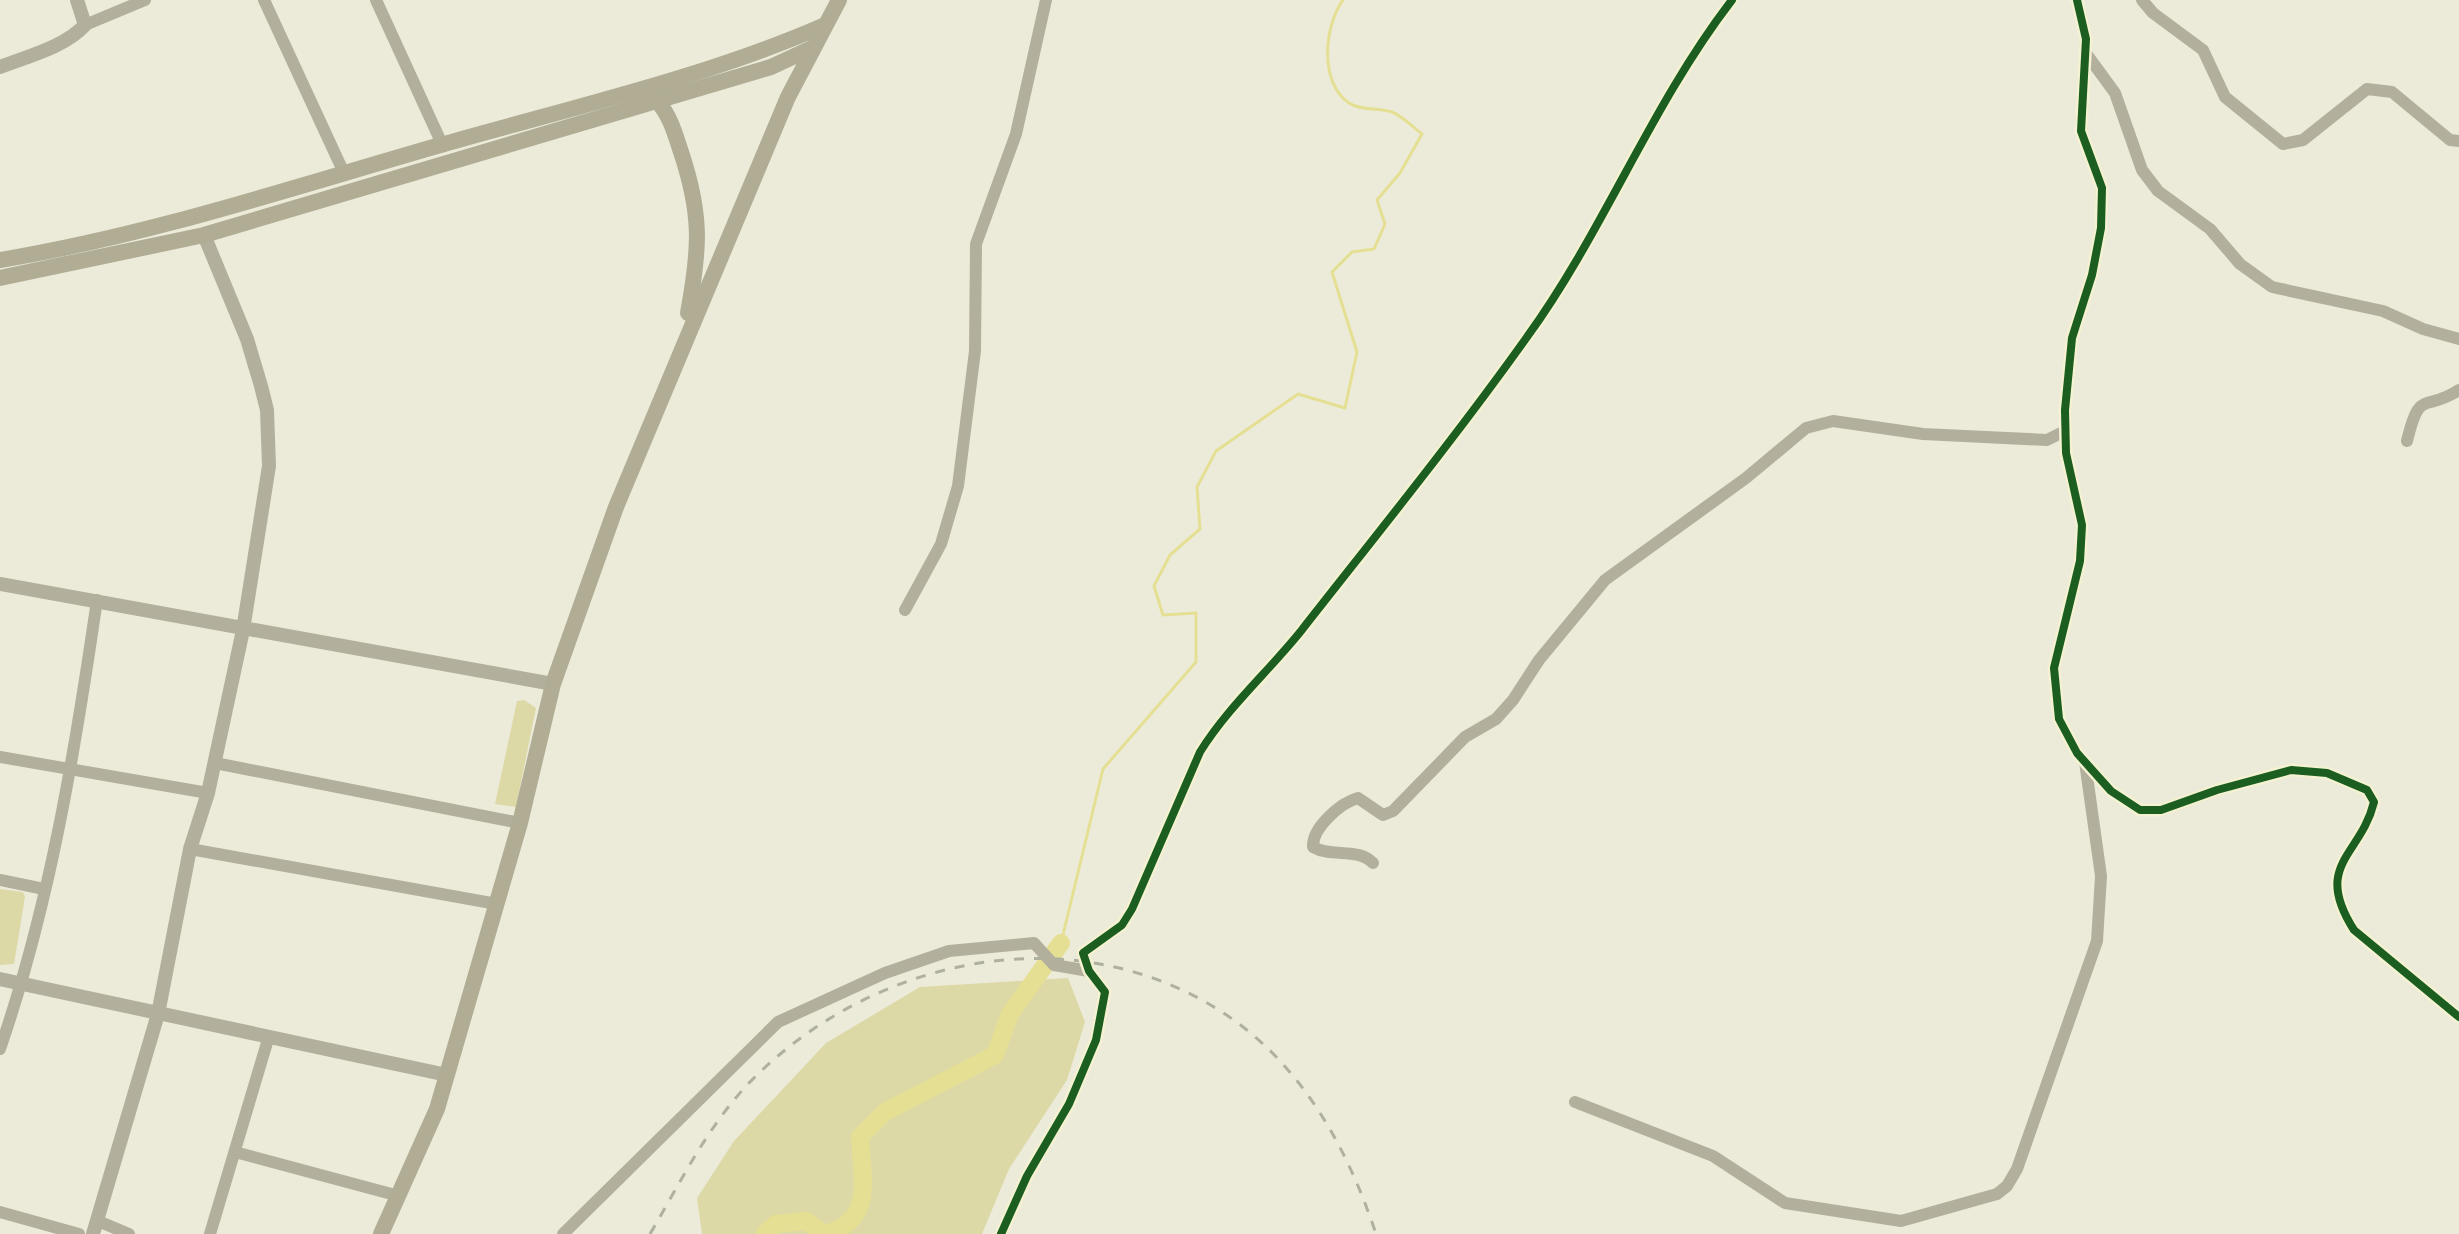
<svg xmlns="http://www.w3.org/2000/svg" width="2459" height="1234" viewBox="0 0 2459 1234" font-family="Spectral,serif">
	<rect width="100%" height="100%" fill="#ecebda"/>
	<g fill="#ddd9a6">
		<polygon points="524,700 536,708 516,807 495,804 517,701"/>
		<polygon points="0,889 23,892 25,897 14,964 0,965"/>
		<polygon points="1068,978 1085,1022 1067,1080 1009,1169 982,1234 702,1234 697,1198 734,1141 826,1043 920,987"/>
	</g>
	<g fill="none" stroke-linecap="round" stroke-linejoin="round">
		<path stroke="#e5df93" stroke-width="3" d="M1061,943L1103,769L1196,662V613L1163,615L1154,586L1170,555L1200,529L1197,487L1216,451L1298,394L1345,408L1357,352L1332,272L1352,252L1374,249L1385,224L1377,200L1400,173L1422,134C1413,127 1402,116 1392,112C1378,107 1361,111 1349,103C1319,83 1324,26 1343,0"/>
		<path stroke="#e5df93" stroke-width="18" d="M765,1234L776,1224L806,1221L824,1234C875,1222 862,1179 860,1137L885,1112L995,1055L1010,1014L1061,943"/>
		<g stroke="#b2b09c" stroke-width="12">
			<polyline points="264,0 344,173"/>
			<polyline points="376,0 442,144"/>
			<path d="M2077,0L2086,39L2081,131L2102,188L2101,228L2092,275L2072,338L2065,410L2066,453L2082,525L2080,561L2054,668L2059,719L2077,753L2111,791L2140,810H2161L2217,790L2291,770L2327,773L2367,790L2374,802C2361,856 2312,864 2354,930L2459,1017"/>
			<polyline points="2142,0 2153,13 2203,50 2225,97 2283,144 2303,140 2367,89 2392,92 2450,140 2459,141"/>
			<polyline points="85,25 145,0"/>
			<polyline points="2085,52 2115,93 2142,170 2158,191 2210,229 2240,264 2272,287 2383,311 2423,329 2459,339"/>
			<path d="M2407,441C2420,387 2424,413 2459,390"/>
			<polyline points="905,610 941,544 958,486 975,351 976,244 1016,134 1046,0"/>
			<polyline points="0,757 208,793"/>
			<polyline points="215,763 520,823"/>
			<polyline points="190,849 497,904"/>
			<path d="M1373,863C1357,847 1332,858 1313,847C1312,828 1340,803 1358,798L1383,815L1393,811L1465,737L1496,719L1513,700L1539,660L1605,580L1746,478L1806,428L1833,421L1923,434L2047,440L2065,431"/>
			<polyline points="0,880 44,889"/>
			<path d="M0,1049C50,904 75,751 97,600"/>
			<polyline points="1575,1102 1713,1156 1785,1203 1901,1221 1997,1194 2007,1186 2017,1169 2097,941 2101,876 2085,762"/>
			<polyline points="235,1152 399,1196"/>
			<polyline points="0,1212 79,1234"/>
			<polyline points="98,1221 129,1234"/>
			<polyline points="210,1234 269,1036"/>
			<polyline points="563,1234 778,1022 885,973 949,951 1034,943 1054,965 1089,971"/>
			<path d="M1001,1234L1027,1176L1069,1104L1096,1040L1105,992L1089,971L1083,953L1122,925L1132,909L1200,752C1228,707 1268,672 1301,631C1377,534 1455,438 1527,337C1604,231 1651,105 1732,0"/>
		</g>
		<g stroke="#b2b09c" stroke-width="14">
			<path d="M0,67C28,56 65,47 85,25L77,0"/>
			<polyline points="0,584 553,684"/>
			<polyline points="0,979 447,1075"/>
			<polyline points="93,1234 158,1014 190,849 208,793 243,630 269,466 267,410 261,386 247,339 204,235"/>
		</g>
		<g stroke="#b0ad94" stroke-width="16">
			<path d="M657,101C670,115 675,134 681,152C702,215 700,248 688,313"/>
			<path d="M0,260C151,235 297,186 444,144C570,108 706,77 825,25"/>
			<polyline points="0,278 204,235 771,67 812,48"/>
			<polyline points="381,1234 437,1109 520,823 553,684 616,507 788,97 839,0"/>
		</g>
		<path stroke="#b0b09f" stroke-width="3" stroke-dasharray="10 10" stroke-linecap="butt" d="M650,1234C683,1178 711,1119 758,1074C881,955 1077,916 1225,1014C1302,1065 1348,1149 1376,1234"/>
		<g stroke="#f4f2d2" stroke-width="13">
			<g id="cycleway">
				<path d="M2077,0L2086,39L2081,131L2102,188L2101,228L2092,275L2072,338L2065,410L2066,453L2082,525L2080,561L2054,668L2059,719L2077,753L2111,791L2140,810H2161L2217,790L2291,770L2327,773L2367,790L2374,802C2361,856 2312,864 2354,930L2459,1017"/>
				<path d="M1001,1234L1027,1176L1069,1104L1096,1040L1105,992L1089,971L1083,953L1122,925L1132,909L1200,752C1228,707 1268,672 1301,631C1377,534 1455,438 1527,337C1604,231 1651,105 1732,0"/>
			</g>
		</g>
		<use href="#cycleway" stroke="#1b5e20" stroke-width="8"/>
	</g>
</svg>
